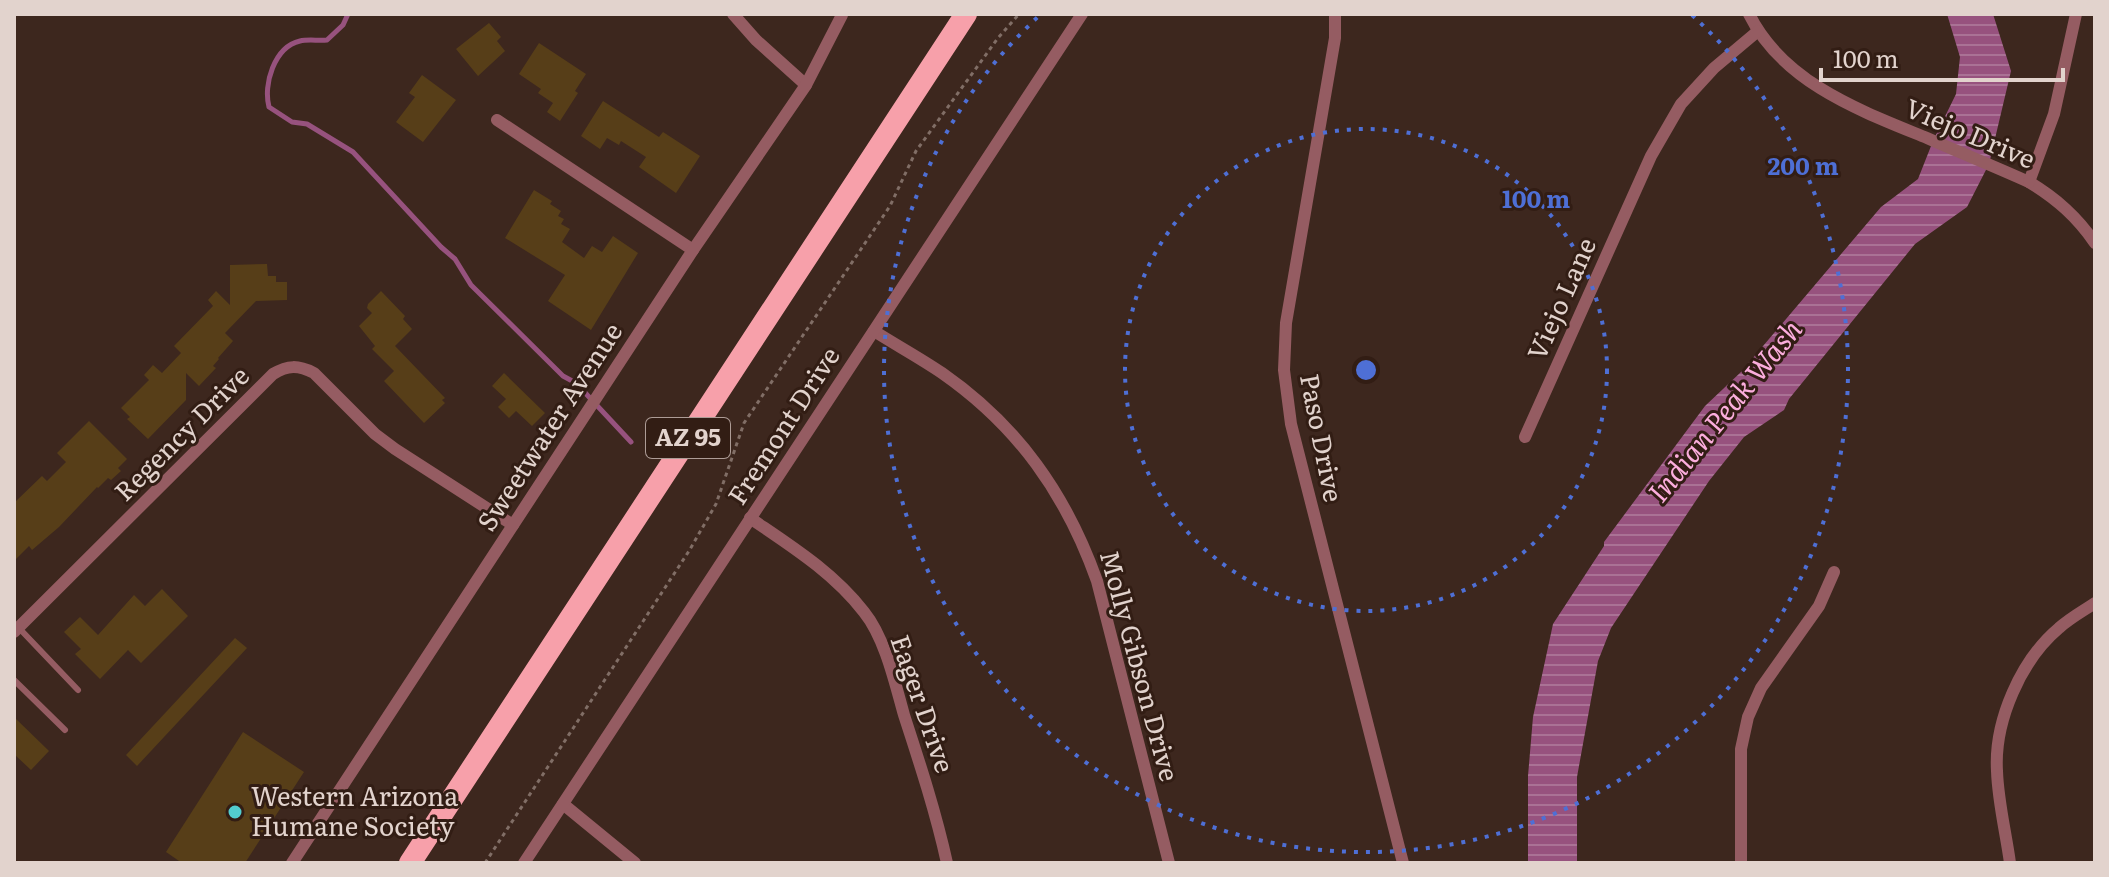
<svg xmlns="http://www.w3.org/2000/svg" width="2109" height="877" viewBox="0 0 2109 877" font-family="Literata,serif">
	<defs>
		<pattern id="water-rules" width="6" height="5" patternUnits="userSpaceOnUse" patternTransform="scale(2)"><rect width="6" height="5" fill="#97527e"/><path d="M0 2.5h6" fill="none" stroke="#aa7295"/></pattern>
	</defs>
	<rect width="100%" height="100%" fill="#3d271e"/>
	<polygon fill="url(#water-rules)" points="1947,14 1993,14 2011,71 1989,164 1967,207 1915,244 1789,399 1784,410 1744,437 1709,481 1611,628 1598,661 1577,777 1577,863 1528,863 1528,776 1533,717 1553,624 1604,546 1604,542 1705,406 1741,372 1881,207 1918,179 1933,141 1956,94 1960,57"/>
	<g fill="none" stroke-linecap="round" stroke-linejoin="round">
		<path stroke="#97527e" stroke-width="5" d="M348,14L343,25L327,40C319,41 308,39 300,41C274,47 263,85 269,107L292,122L307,124L353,152L441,247L455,259L471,285L563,376L576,383L631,442"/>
	</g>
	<g fill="#573e18">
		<polygon points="489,23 501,37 497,41 505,51 478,76 456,49"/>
		<polygon points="539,43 586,74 575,91 578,93 560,121 547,112 553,103 538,93 541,89 519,74"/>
		<polygon points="422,75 456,100 423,142 396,122 415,97 409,93"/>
		<polygon points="603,101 659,137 663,132 700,156 676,193 639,167 646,157 621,141 619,145 607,138 600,149 581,136"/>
		<polygon points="534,190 552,201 550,204 561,211 558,216 564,219 561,224 570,229 562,242 584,258 592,246 602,252 613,236 638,253 591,330 548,301 565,275 505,238"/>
		<polygon points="267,264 268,276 276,276 276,282 287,282 287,300 256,301 225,333 233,341 218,358 219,359 213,366 216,368 199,386 186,373 186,400 148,439 127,419 130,417 121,408 149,380 144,375 153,365 162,373 181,353 174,346 213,306 208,300 216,291 230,305 230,265"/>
		<polygon points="381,291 405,316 403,319 412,329 395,346 445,398 442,400 445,403 424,423 384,381 394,371 372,349 375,346 359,326 372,313 367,308 368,304"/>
		<polygon points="504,373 545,413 532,426 516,411 509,418 498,407 506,399 492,386"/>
		<polygon points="89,421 127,459 118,468 121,471 111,480 108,478 98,488 97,487 59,527 32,550 29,546 14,561 14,503 42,476 47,481 66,462 57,453"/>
		<polygon points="162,589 188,616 141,663 128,650 100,679 75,654 81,649 64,632 80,617 98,635 134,595 145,606"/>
		<polygon points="235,638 247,648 137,766 126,755"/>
		<polygon points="14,717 49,751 31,770 14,754"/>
		<polygon points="243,732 304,772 245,863 182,863 166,852"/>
	</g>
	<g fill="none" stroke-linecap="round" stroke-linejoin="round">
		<polyline stroke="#816e66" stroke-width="3" stroke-dasharray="4 4" stroke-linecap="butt" points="485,863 689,551 716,504 744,423 890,206 916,151 998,38 1019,14"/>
		<g stroke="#955c62" stroke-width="6">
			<polyline points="18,627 78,690"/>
			<polyline points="14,680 65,730"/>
		</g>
		<g stroke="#955c62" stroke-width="12">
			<polyline points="733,14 756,40 806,85"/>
			<polyline points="1335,14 1335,38 1286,323 1284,370 1291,424 1403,863"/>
			<path d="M1749,14C1783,83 1861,111 1927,138C1961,153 1996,167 2029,182C2057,199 2077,217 2095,243"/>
			<polyline points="497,120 693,250"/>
			<polyline points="2029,182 2054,114 2076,14"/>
			<path d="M874,331C896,345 920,358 942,373C1018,426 1066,494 1097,581L1169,863"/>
			<polyline points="1525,437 1651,156 1681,104 1714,68 1758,31"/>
			<path d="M750,518C791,546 833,572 864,612C885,638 895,683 904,715C920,764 936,813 947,863"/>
			<path d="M14,632L273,374C288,365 298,365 314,373L375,434L395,449L513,525"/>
			<polyline points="563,804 635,863"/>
			<polyline points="292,863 693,250 806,85 842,15"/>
			<polyline points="524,863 1082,14"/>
			<polyline points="1741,863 1741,749 1748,717 1761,688 1819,606 1834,572"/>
			<path d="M2010,863C2006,833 1998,802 1997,771C1994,721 2021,660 2059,628C2070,618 2083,611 2095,603"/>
		</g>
		<polyline stroke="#f7a0aa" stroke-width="22" points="410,863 966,14"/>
	</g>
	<g fill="none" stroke="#4e6fd5" stroke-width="4" stroke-dasharray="4 8">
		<circle cx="1366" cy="370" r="241"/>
		<path d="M1692 15A482 482 0 1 1 1040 15"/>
	</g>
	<circle fill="#52cdcf" stroke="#321d14" stroke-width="3" cx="235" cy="812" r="8"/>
	<g text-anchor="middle" stroke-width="6" stroke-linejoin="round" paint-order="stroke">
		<rect fill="#321d14" stroke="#ad9c96" stroke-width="2" x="646" y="418" width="84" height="40" rx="6"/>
		<g font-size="24" font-weight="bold" fill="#e2d3cd">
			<text x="688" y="446">AZ 95</text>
		</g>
		<g font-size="26" fill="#e2d3cd" stroke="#321d14">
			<text transform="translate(1970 134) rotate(23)" y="9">Viejo Drive</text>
			<text transform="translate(1562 299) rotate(-66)" y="9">Viejo Lane</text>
			<text transform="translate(784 426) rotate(-57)" y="9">Fremont Drive</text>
			<text transform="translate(550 427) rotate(-57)" y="9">Sweetwater Avenue</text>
			<text transform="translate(182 434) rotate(-45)" y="9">Regency Drive</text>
			<text transform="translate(1321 438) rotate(79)" y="9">Paso Drive</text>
			<text transform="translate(1139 666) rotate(75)" y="9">Molly Gibson Drive</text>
			<text transform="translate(922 704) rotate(71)" y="9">Eager Drive</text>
		</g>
		<g font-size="26" fill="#e2d3cd" stroke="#321d14" text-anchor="start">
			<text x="251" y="806">Western Arizona<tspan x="251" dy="30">Humane Society</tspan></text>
		</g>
		<g font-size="28" font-style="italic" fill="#fbaddc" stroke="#321d14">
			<text transform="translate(1725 411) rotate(-51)" y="10">Indian Peak Wash</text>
		</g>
	</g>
	<circle cx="1366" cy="370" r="12" fill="#4e6fd5" stroke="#321d14" stroke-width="4"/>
	<g font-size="24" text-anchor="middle" font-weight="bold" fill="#4e6fd5" stroke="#321d14" stroke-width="6" stroke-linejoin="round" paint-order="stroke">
		<text x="1803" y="175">200 m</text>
		<text x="1536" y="208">100 m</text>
	</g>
	<rect width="2109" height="877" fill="none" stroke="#e2d3cd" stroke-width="32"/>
	<path d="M1821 68v12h242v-12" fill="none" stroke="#e2d3cd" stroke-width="4"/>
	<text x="1833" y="68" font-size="24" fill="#e2d3cd" stroke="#321d14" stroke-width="6" paint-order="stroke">100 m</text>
</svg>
